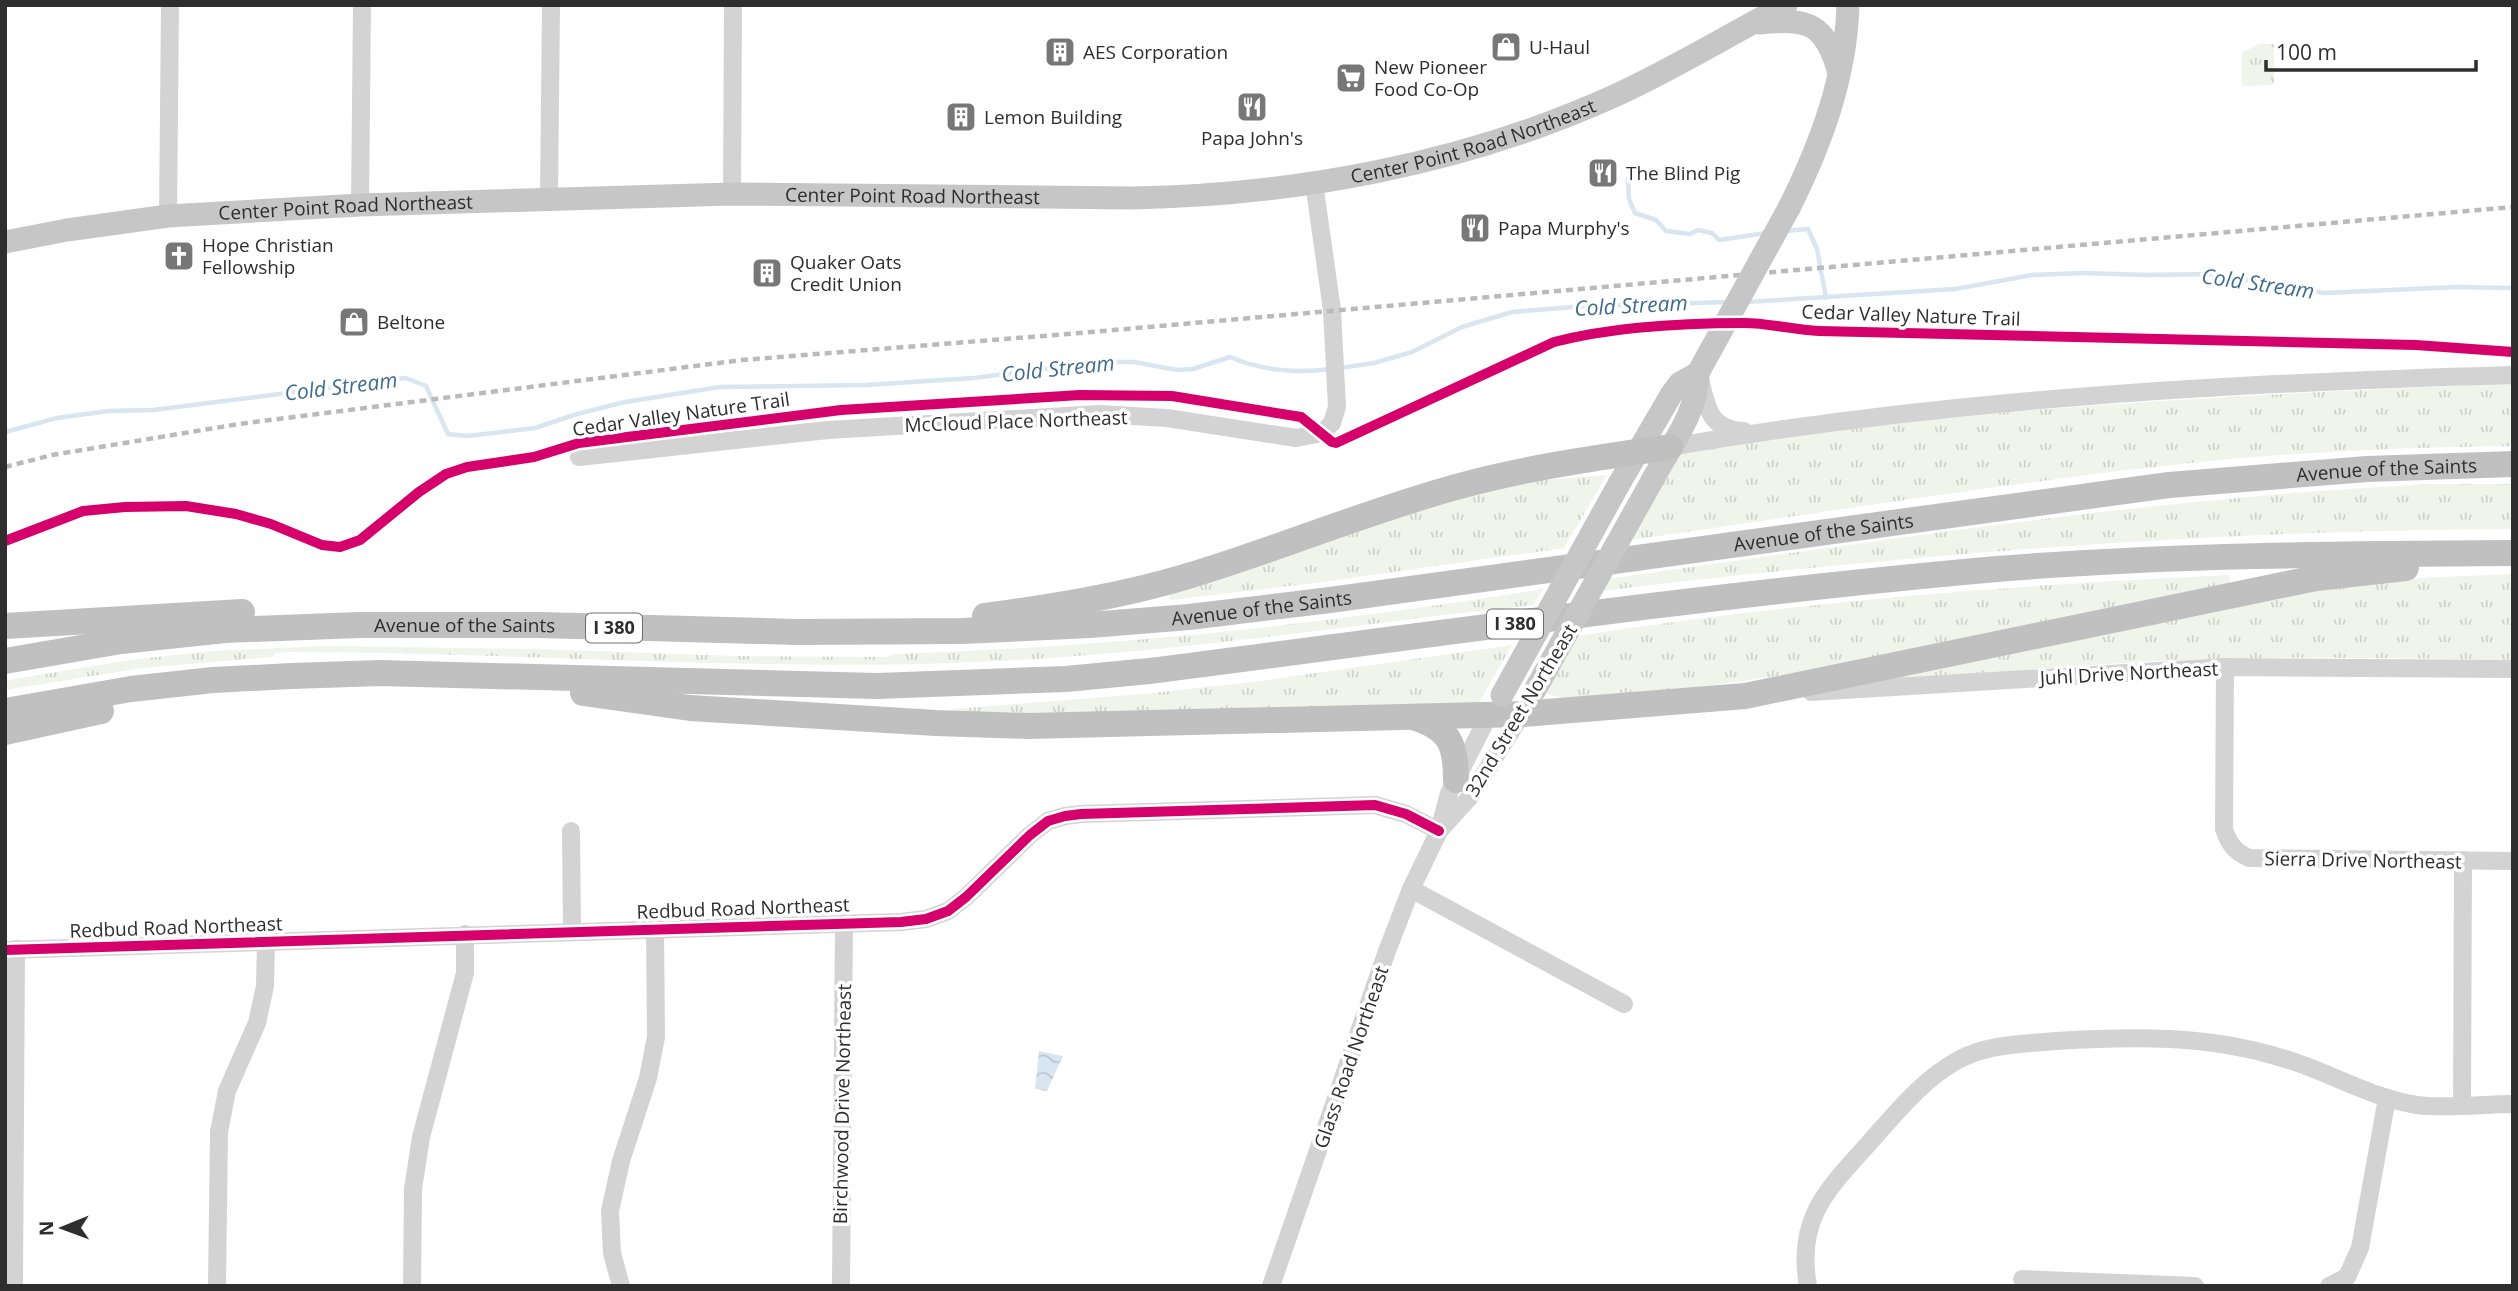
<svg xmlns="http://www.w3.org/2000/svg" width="2518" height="1291" viewBox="0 0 2518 1291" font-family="'Open Sans',sans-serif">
	<defs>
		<pattern id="grass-tufts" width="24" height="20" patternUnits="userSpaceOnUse" patternTransform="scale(1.75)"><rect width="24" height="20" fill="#f0f4eb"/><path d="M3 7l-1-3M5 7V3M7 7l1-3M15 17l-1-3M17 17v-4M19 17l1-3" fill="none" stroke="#ced2ca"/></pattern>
		<pattern id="water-waves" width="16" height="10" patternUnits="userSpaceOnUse" patternTransform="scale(1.75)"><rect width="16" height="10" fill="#d8e6f1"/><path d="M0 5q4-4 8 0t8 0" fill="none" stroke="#bac6cf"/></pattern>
	</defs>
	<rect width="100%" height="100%" fill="#fff"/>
	<g fill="url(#grass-tufts)">
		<polygon points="2259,44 2274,44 2274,85 2242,86 2242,53"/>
		<path d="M2513,383V446C2405,447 2297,452 2190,463C2003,483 1816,514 1630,540L1680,450C1802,434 1925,418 2048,409C2203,397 2358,390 2513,383Z"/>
		<polygon points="1607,475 1564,548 1323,582 1170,600 1169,591 1505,483"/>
		<path d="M2432,484H2513V529C2208,530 1904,555 1601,591L1607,579C1881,541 2155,497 2432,484Z"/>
		<path d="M2513,574V660C2403,658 2292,656 2182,660C2076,664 1969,675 1863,686C2032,643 2206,598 2380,581C2424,577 2469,576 2513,574Z"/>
		<path d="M2230,575V584L1797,673L1679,690L1570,699L1549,695L1546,689L1578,636C1793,602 2012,585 2230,575Z"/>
		<path d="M1543,589L1534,605C1349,625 1165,654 979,662C749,672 519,652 288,652L276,653L272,657L142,668L5,690V681L20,678L130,660L212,651L324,646L536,649L734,656L888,657L894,654C1112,647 1328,624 1543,589Z"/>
		<polygon points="1512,645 1476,708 1262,712 953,714 953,709 1143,694 1253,682"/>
	</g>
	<polygon fill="url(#water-waves)" points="1039,1051 1063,1056 1047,1091 1035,1089"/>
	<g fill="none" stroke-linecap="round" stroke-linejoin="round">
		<g stroke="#d8e6f1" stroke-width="4.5">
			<polyline points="1628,179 1629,199 1635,213 1656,220 1666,231 1690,234 1698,230 1712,233 1719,240 1766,233"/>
			<polyline points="1785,231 1808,229 1817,249 1826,298"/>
			<polyline points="1746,302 1955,289 2032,275 2083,273 2146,275 2212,274 2324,293 2457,287 2513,288"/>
			<polyline points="1340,368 1374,363 1412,352 1462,327 1512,312 1587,306 1730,302"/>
			<path d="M5,432L57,418L109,411L153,410L406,378L426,386L448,434L467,436L535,428L577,414L625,402L720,387L866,385L974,378L1096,362H1134L1177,370L1193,369L1230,357C1260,370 1298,374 1331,369"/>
		</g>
		<g stroke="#d3d3d3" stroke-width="18">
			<polyline points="732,194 733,5"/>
			<polyline points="549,198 551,5"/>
			<polyline points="360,205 362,5"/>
			<polyline points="168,216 170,5"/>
			<path d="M1700,379C1707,407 1709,430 1744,431"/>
			<path d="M1670,447C1948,399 2231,383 2513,375"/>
			<polyline points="579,457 828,430 1099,414 1167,418 1296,438 1322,433 1332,423 1337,407 1332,310 1314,183"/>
			<path d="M2225,667L2224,829C2229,844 2234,851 2249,858L2513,861"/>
			<polyline points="1811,692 2225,667 2513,669"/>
			<polyline points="571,831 572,931"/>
			<polyline points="1439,831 1469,798 1522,714"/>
			<polyline points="1411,889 1624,1004"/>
			<polyline points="5,950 901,922 926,919 948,911 966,897 1030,835 1048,821 1065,816 1081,814 1375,805 1406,814 1439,831"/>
			<polyline points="2462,1104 2463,860"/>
			<polyline points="2022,1279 2195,1286"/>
			<polyline points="14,1286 16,949"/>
			<polyline points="217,1286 219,1132 227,1091 257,1023 265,986 266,942"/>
			<polyline points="412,1286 413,1189 421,1137 465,973 465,934"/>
			<polyline points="621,1286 612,1253 610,1211 621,1161 648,1078 656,1037 655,929"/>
			<polyline points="841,1286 844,923"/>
			<polyline points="1271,1286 1387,951 1411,889 1439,831 1449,793 1489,715"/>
			<path d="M1808,1286C1796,1218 1827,1190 1870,1142C1897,1112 1922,1080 1958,1060C1988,1044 2023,1044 2056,1041C2133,1036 2208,1035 2282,1058C2328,1071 2370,1098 2417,1105C2445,1109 2484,1104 2513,1104"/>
			<polyline points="2329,1286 2347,1277 2360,1248 2387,1098"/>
		</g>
		<g stroke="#c6c6c6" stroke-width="23">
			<path d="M1760,23C1809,18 1825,23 1839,73"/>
			<path d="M1789,208C1821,144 1846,77 1848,5"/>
			<path id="s1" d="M5,242L67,230L168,216L360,205L732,194L1132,198C1296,195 1463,164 1612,97C1672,70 1728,35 1786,5"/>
			<path d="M1619,484L1671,395L1680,383L1698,373C1699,410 1670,447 1653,479"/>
		</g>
		<g stroke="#c0c0c0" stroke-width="26">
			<path d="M985,616C1053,607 1122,596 1188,576C1278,549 1365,512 1456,487C1527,467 1598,458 1670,447"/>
			<polyline points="5,626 242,612"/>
			<path id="s2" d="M5,661L121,641L225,630L359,625H541L796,632L962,631L1090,625L1189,617L1330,600L2169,485L2367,469L2513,464"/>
			<polyline points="583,693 690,708 936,723 1029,726 1522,714 1745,696 2316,578 2406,568"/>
			<path d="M5,711L131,689L213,680L291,676L381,673L877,686L1066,679L1149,671C1431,635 1713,594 1997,569C2168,555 2341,554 2513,553"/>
			<path d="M1416,718C1451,729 1456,747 1456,780"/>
			<polyline points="5,732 101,711"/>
		</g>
		<polyline stroke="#bababa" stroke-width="4.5" stroke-dasharray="7 5" stroke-linecap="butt" points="5,467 52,455 239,424 742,360 1080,333 2513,207"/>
		<g stroke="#c6c6c6" stroke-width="23">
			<polyline points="1698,373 1789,208"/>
			<polyline points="1535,690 1653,479"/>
			<polyline points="1502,695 1619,484"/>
		</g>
		<g stroke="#fff" stroke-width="15">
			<g id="cycleway">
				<path d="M5,541L83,511L125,507L186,506L236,514L271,524L322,545L340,547L360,540L419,492L446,474L467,467L534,457L579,443L841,410L1080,395L1172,396L1301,417L1332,442L1336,443L1554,342C1612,327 1684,323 1744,323C1769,323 1794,330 1819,331L2416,345L2513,352"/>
				<polyline points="5,950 901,922 926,919 948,911 966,897 1030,835 1048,821 1065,816 1081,814 1375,805 1406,814 1439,831"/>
			</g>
		</g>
		<use href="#cycleway" stroke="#d6006c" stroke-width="10"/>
	</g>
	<defs>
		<g id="shop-square" transform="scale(1.575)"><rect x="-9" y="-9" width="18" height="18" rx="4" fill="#777" stroke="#fff"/><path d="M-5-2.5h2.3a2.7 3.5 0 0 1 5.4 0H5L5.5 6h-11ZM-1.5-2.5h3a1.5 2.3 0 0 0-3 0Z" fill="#fff"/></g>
		<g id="building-square" transform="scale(1.575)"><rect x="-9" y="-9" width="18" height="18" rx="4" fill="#777" stroke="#fff"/><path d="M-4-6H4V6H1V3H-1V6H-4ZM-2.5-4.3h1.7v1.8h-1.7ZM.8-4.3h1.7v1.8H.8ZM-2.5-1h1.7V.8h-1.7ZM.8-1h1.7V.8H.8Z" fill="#fff"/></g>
		<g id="supermarket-square" transform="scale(1.575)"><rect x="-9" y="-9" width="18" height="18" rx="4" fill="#777" stroke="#fff"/><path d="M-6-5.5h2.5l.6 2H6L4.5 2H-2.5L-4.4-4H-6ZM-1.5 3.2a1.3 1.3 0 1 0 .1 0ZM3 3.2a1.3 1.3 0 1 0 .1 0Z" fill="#fff"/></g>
		<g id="restaurant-square" transform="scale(1.575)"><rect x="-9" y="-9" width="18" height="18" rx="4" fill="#777" stroke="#fff"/><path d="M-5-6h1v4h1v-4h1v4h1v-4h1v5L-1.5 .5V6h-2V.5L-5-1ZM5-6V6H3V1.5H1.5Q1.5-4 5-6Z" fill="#fff"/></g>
		<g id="church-square" transform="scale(1.575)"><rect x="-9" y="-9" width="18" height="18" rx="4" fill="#777" stroke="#fff"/><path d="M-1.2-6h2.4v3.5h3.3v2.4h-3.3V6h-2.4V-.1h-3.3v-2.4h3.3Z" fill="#fff"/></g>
	</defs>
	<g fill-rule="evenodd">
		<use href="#shop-square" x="1506" y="47"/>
		<use href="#building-square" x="1060" y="52"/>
		<use href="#supermarket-square" x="1351" y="78"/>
		<use href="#restaurant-square" x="1252" y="107"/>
		<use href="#building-square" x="961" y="117"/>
		<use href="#restaurant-square" x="1603" y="173"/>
		<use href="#restaurant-square" x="1475" y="228"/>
		<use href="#church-square" x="179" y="256"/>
		<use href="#building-square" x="767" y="273"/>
		<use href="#shop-square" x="354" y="322"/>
	</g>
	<g text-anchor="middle" stroke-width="7" stroke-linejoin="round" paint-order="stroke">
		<g fill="#fff" stroke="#6d6d6d" stroke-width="2">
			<rect x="1487" y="609.5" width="56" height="29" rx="5"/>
			<rect x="586" y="613.5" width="56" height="29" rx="5"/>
		</g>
		<g font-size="18" font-weight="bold" fill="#2e2e2e">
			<text x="1515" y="630">I 380</text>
			<text x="614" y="634">I 380</text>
		</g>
		<g font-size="19" fill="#2e2e2e" stroke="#fff" text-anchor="start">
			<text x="1529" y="54">U-Haul</text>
			<text x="1083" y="59">AES Corporation</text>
			<text x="1374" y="74">New Pioneer<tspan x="1374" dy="22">Food Co-Op</tspan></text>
			<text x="984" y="124">Lemon Building</text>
			<text x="1252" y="145" text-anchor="middle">Papa John's</text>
			<text x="1626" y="180">The Blind Pig</text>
			<text x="1498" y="235">Papa Murphy's</text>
			<text x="202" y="252">Hope Christian<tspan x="202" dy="22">Fellowship</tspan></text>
			<text x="790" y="269">Quaker Oats<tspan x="790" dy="22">Credit Union</tspan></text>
			<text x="377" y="329">Beltone</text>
		</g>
		<g font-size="19" fill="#2e2e2e" stroke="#fff">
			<text dy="7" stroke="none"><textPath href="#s1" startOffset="1477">Center Point Road Northeast</textPath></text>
			<text dy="7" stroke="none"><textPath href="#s1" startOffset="910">Center Point Road Northeast</textPath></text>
			<text dy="7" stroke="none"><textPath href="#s1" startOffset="343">Center Point Road Northeast</textPath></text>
			<text transform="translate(1911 315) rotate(2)" y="7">Cedar Valley Nature Trail</text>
			<text transform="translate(681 414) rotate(-8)" y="7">Cedar Valley Nature Trail</text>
			<text transform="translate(1016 421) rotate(-2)" y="7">McCloud Place Northeast</text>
			<text dy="7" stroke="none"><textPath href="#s2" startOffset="2394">Avenue of the Saints</textPath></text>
			<text dy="7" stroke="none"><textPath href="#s2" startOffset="1827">Avenue of the Saints</textPath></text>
			<text dy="7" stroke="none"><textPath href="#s2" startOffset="1260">Avenue of the Saints</textPath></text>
			<text dy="7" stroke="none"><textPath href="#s2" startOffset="462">Avenue of the Saints</textPath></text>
			<text transform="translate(2129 673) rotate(-3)" y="7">Juhl Drive Northeast</text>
			<text transform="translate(1521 710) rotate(-59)" y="7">32nd Street Northeast</text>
			<text transform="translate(2363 860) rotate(1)" y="7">Sierra Drive Northeast</text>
			<text transform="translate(743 908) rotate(-2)" y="7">Redbud Road Northeast</text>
			<text transform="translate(176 927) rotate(-2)" y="7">Redbud Road Northeast</text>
			<text transform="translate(1351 1057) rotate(-71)" y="7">Glass Road Northeast</text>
			<text transform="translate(842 1104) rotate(-89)" y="7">Birchwood Drive Northeast</text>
		</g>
		<g font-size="21" font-style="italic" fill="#3d6c8f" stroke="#fff">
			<text transform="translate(2258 284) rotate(8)" y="7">Cold Stream</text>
			<text transform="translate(1631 306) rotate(-3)" y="7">Cold Stream</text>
			<text transform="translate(1058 369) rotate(-6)" y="7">Cold Stream</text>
			<text transform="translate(341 387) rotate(-7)" y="7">Cold Stream</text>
		</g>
	</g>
	<rect width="2518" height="1291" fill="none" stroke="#2e2e2e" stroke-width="14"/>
	<g transform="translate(63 1228) rotate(269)" stroke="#ffffff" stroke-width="5" paint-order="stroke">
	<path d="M0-5L12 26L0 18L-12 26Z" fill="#2e2e2e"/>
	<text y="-10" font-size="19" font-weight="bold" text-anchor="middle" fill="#2e2e2e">N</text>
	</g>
	<path d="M2266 60v10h210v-10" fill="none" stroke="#2e2e2e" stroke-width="3.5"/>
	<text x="2276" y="60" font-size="21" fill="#2e2e2e" stroke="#ffffff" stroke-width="5" paint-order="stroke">100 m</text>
</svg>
